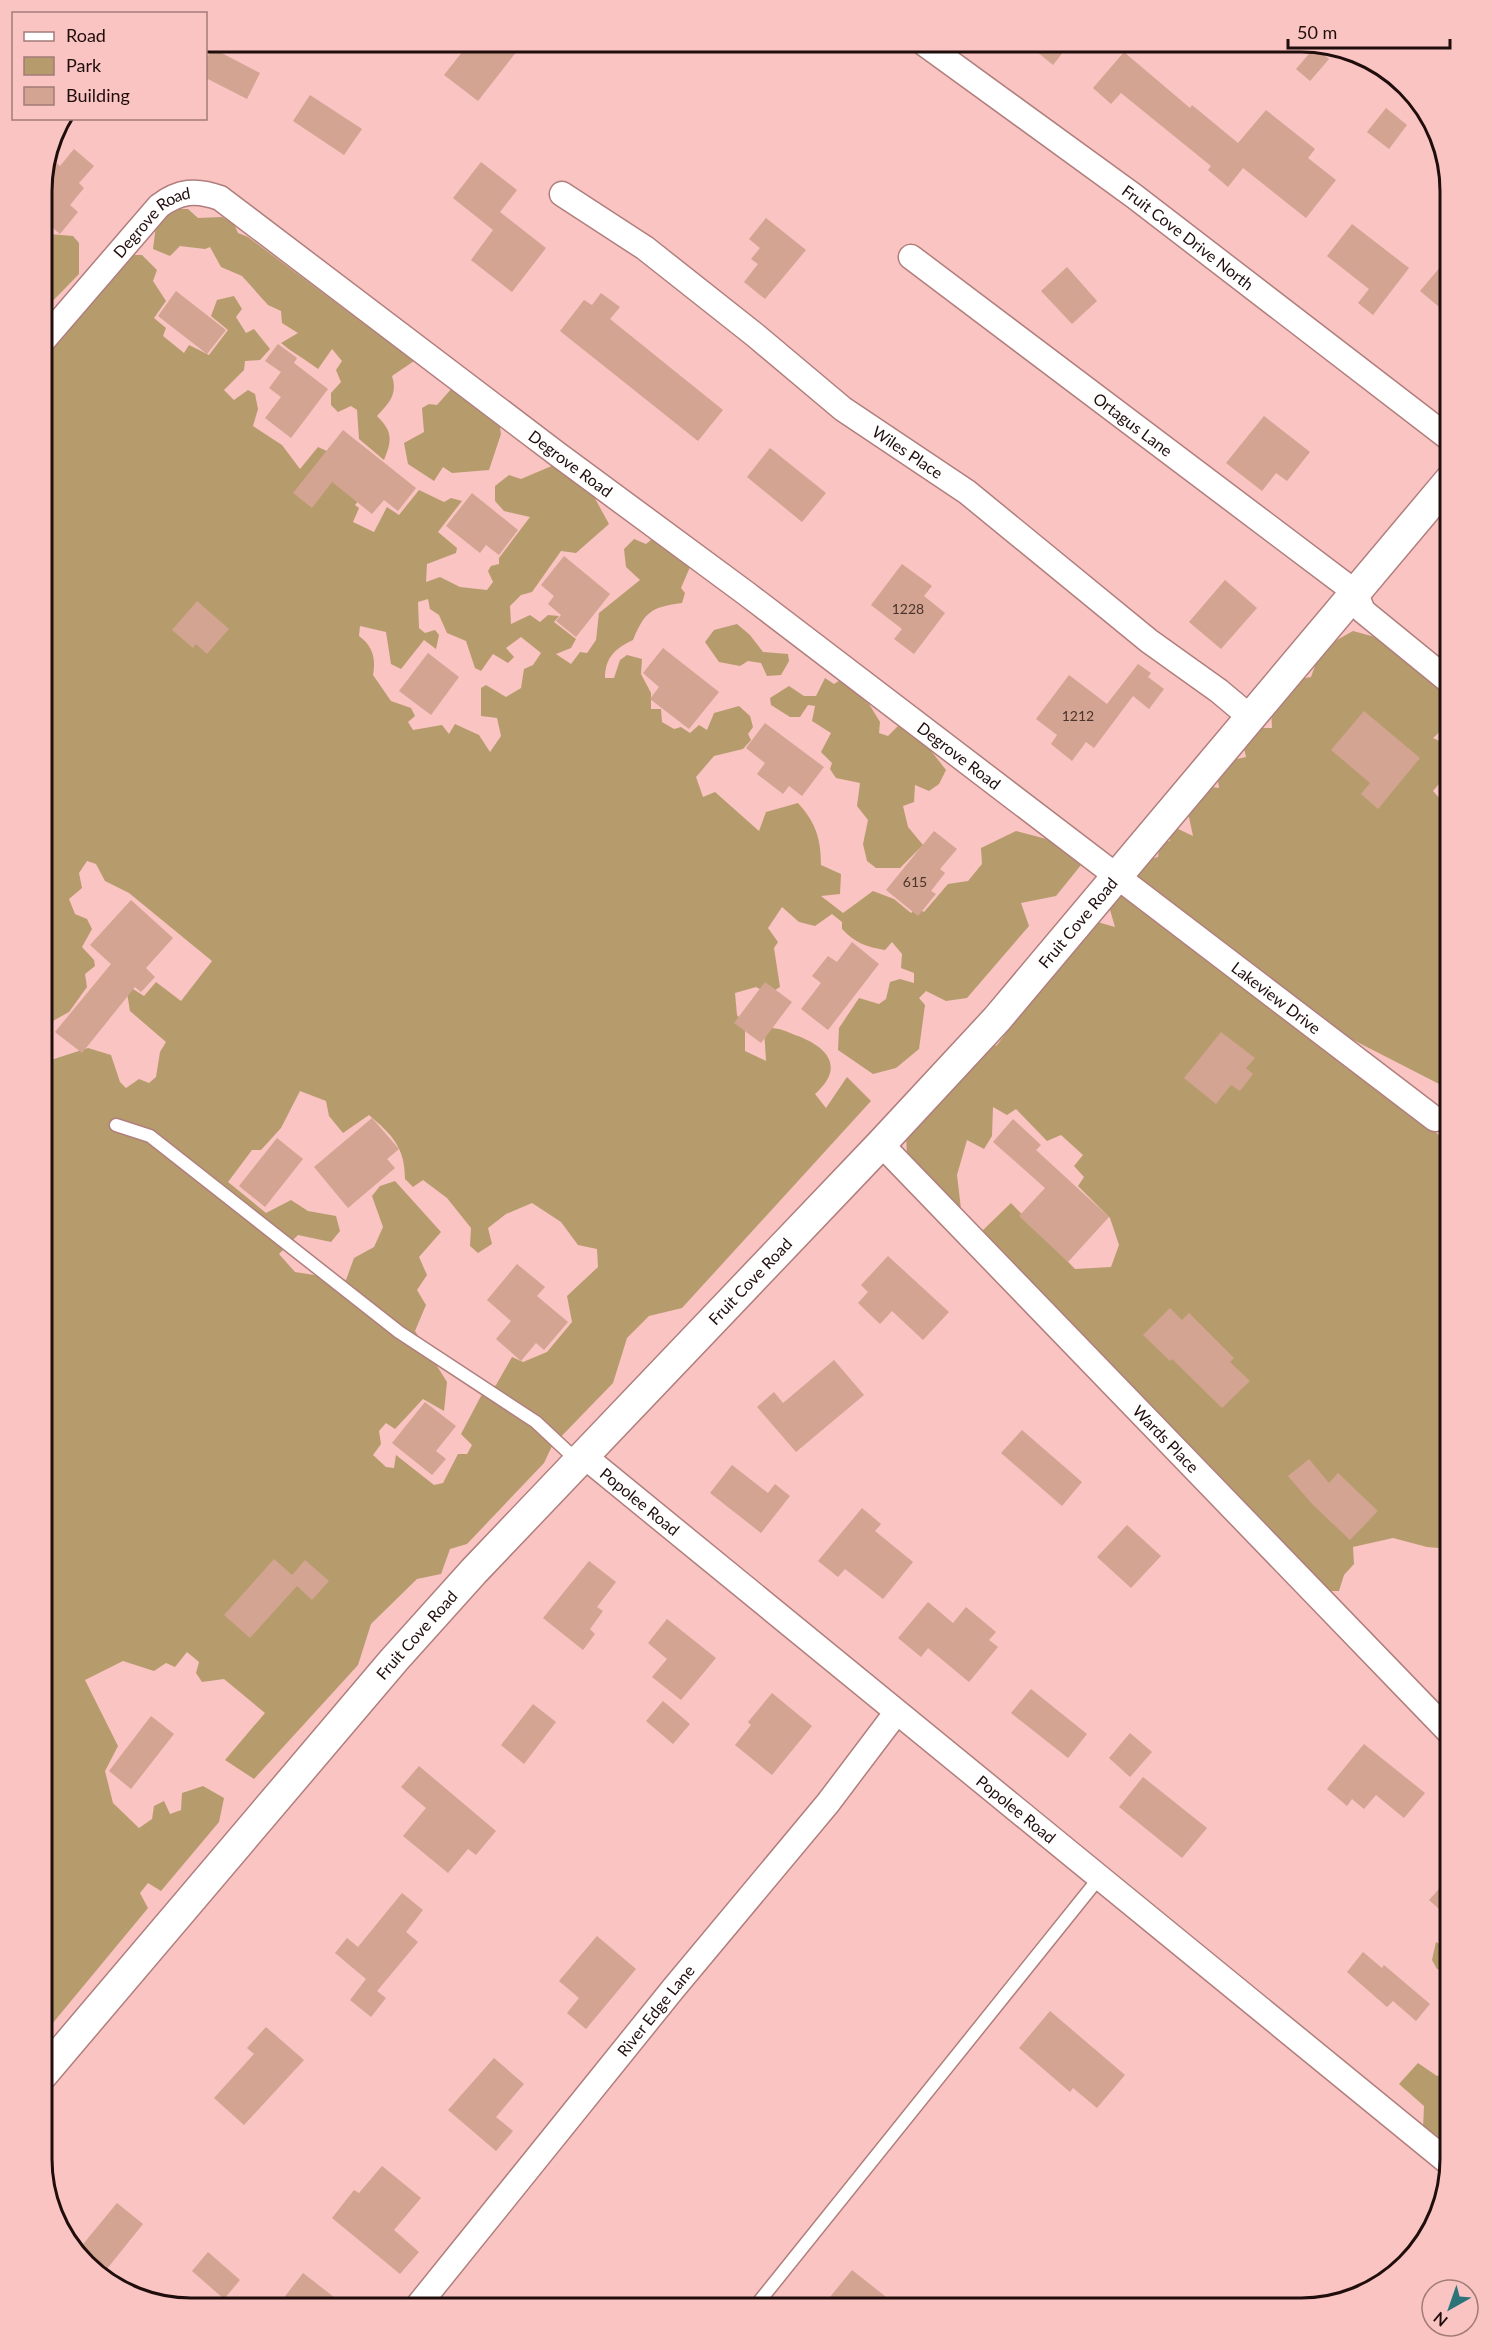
<svg xmlns="http://www.w3.org/2000/svg" width="1492" height="2350" viewBox="0 0 1492 2350" font-family="Lato,sans-serif">
	<rect width="100%" height="100%" fill="#f9c4c1"/>
	<g fill="#b69c6d" fill-rule="evenodd">
		<path d="M174,209H188L198,218L222,217L234,224L238,233L248,237L414,361L392,376C398,394 389,403 377,416C393,432 392,440 384,460L359,439L357,410L351,406L338,412L331,405V393L341,382L336,370L342,361L332,349L318,369C305,359 293,353 281,343L298,333L282,323L281,311L268,305L242,276L221,267L210,247L205,249L180,246L170,256L153,249L156,225Z"/>
		<polygon points="50,234 73,236 79,243 79,274 42,312 42,243"/>
		<path d="M127,255H142L157,270L153,281L166,301L154,318L166,328L163,336L184,353L189,345L209,355L228,330L211,316L217,300L234,296L242,309L236,317L246,333L254,329L270,349L260,360L245,361L244,370L224,390L234,400L248,390L255,394L258,409L253,426L282,445L300,469L318,447L329,452L366,491L355,505L359,508L353,522L374,532L387,507L399,515L419,490L444,502L451,498L462,501L438,532L457,548L456,553L427,564L426,582L440,577L460,587L487,590L493,582L488,571L491,566L499,564V558L530,517L504,511L495,501V486L509,475L521,479L554,465L592,493L609,524L576,553L561,551L532,592L521,595L510,606L511,624L530,615L540,622L548,615L559,616L554,622L576,639L571,648L556,654L571,664L580,652L587,653L596,640L599,613L640,580L626,567L624,549L634,539L646,544L652,539L690,567L681,588L685,593L682,603C652,607 645,611 633,640C616,648 605,657 605,678H614L620,660L627,655L642,659L641,674L651,693V709H661L662,722L674,729L681,727L690,733L699,725L707,730L714,713L739,706L750,716L753,727L748,734L751,740L743,749L714,756L696,777L703,797L715,792L759,831L766,812L798,803C816,823 821,839 821,865L841,874L840,894L821,896L843,913L873,891L894,899L911,913L917,908L924,912L948,884L968,881L982,864L981,848L1016,831L1054,841L1081,865L1056,896L1021,903L1029,926L967,998L946,1001L926,991L919,998L925,1005L919,1049L896,1068L873,1074L838,1050L839,1028L859,998L879,1004L886,999L890,982L900,979L914,983V973L901,968L902,954L892,942L885,950C867,947 855,943 842,929V922L832,914L815,926L799,922L782,907L768,928L778,942L774,948L780,987L769,994L756,987L735,993L737,1015L745,1024V1051L766,1061L764,1029C775,1026 785,1031 795,1035C827,1046 846,1067 815,1094L826,1108L847,1077L871,1101L682,1308L649,1316L627,1338L613,1383L552,1446L544,1463L467,1544L450,1549L441,1574L417,1579L371,1624L358,1665L254,1779L225,1760L265,1713L224,1679L202,1682L196,1673L199,1662L187,1652L175,1667L166,1663L154,1671L123,1661L85,1680L118,1746L105,1771L113,1803L139,1828L152,1819L154,1806L164,1801L170,1814L181,1810L182,1793L203,1786L224,1798L219,1822L161,1891L148,1883L140,1893L148,1908L52,2024L49,2044L42,2052V1055L51,1060L88,1048L111,1055L120,1082L126,1088L139,1079L149,1083L156,1077L160,1052L166,1042L130,1011L127,993L133,989L144,996L156,982L181,1001L212,961L129,893L105,881L96,864L87,861L79,873L82,888L69,899L75,914L87,919L92,929L82,947L94,960L95,966L85,974L87,987L69,1012L42,1027V870L52,840L42,827V358ZM428,599L430,609L439,615L447,633L466,641L475,668L481,671L493,654L508,663L514,657L506,648L521,637L541,653L533,665L524,669L521,688L506,697L486,685L481,688V716L497,718L501,736L490,752L479,735L455,724L449,734L442,725L413,730L408,722L415,716L411,708L391,701L373,675C376,659 373,646 359,636L360,626L386,632L391,664L401,669L424,640L436,649L439,635L435,630L425,633L419,628L418,602ZM300,1091L326,1101L329,1116L343,1133L369,1115C392,1135 405,1147 405,1179L413,1187L423,1180L447,1198L471,1228L470,1246L478,1253L492,1244L488,1228L506,1214L532,1203L561,1222L578,1245L597,1249L598,1267L567,1296L572,1322L547,1352L523,1362L512,1357L496,1385L481,1396L461,1434L472,1445L467,1454H458L443,1483L434,1485L396,1455L394,1468L386,1467L373,1455L381,1444L379,1431L386,1423L395,1429L423,1399L444,1411L447,1382L415,1331L426,1305L417,1290L427,1275L419,1257L441,1232L395,1181L380,1186L372,1196L383,1227L374,1247L354,1258L346,1280L295,1272L279,1254L298,1235L331,1242L340,1231L336,1216L308,1211L291,1200L266,1213L228,1182L252,1150H261L281,1128Z"/>
		<polygon points="453,387 499,421 501,434 489,470 452,473 443,467 434,481 408,464 404,443 424,432 422,408 429,404 437,405"/>
		<polygon points="737,624 750,635 763,652 788,654 789,661 781,675 767,676 761,663 748,661 740,666 719,662 705,642 714,630"/>
		<polygon points="1353,631 1375,637 1450,698 1450,710 1442,718 1446,726 1433,738 1450,746 1450,771 1433,791 1450,810 1450,1086 1445,1087 1322,1024 1132,877 1146,860 1158,857 1160,842 1170,841 1168,831 1172,826 1193,836 1187,808 1206,786 1219,788 1217,774 1228,761 1246,757 1243,743 1255,728 1272,728 1271,709 1294,680 1311,677 1321,649"/>
		<polygon points="825,678 834,684 840,680 869,704 880,722 879,733 888,736 899,725 928,747 946,770 939,784 929,791 915,785 914,802 903,806 908,827 923,845 900,868 876,868 867,861 863,844 868,820 857,806 860,783 836,778 830,769 832,763 821,752 831,733 812,721 815,706 808,705 800,717 790,717 771,705 770,698 789,686 804,696 816,696"/>
		<polygon points="1127,887 1450,1144 1450,1549 1427,1547 1393,1538 1353,1547 1354,1564 1344,1575 1339,1591 1328,1591 982,1231 1011,1203 1075,1269 1111,1267 1119,1245 1110,1218 1078,1186 1084,1177 1074,1166 1083,1155 1061,1135 1047,1141 1016,1109 1007,1115 993,1107 992,1136 984,1149 967,1140 957,1175 961,1209 907,1156 906,1135 983,1050 997,1045 1006,1033 1006,1026 1094,921 1115,927 1108,903"/>
		<polygon points="1436,1942 1450,1950 1450,1972 1437,1969 1432,1960"/>
		<polygon points="1418,2063 1437,2076 1450,2072 1450,2091 1446,2096 1450,2105 1443,2116 1450,2121 1450,2150 1423,2129 1424,2106 1399,2084"/>
	</g>
	<g fill="#d2a491">
		<polygon points="470,42 524,42 478,101 444,75"/>
		<polygon points="1025,42 1071,42 1053,65"/>
		<polygon points="1315,47 1329,59 1310,81 1296,69"/>
		<polygon points="212,48 260,73 247,99 206,78 206,60"/>
		<polygon points="1124,52 1190,108 1192,105 1238,143 1266,110 1315,149 1308,158 1336,180 1306,218 1243,168 1228,187 1208,170 1211,166 1121,93 1111,104 1093,88"/>
		<polygon points="310,95 362,129 344,155 293,121"/>
		<polygon points="1386,108 1407,125 1389,149 1367,132"/>
		<polygon points="74,149 94,166 79,183 84,188 70,205 78,212 60,234 53,228 42,241 42,182 49,157 60,166"/>
		<polygon points="481,162 517,190 500,212 546,248 512,292 471,260 493,230 453,198"/>
		<polygon points="766,218 806,250 765,299 744,282 758,264 751,259 760,248 749,239"/>
		<polygon points="1352,224 1409,268 1373,315 1358,303 1369,289 1327,256"/>
		<polygon points="1441,266 1450,274 1450,316 1420,291"/>
		<polygon points="1067,267 1097,301 1072,324 1041,291"/>
		<polygon points="176,291 226,330 207,354 158,316"/>
		<polygon points="601,293 620,307 610,319 723,410 698,441 560,331 584,300 592,305"/>
		<polygon points="278,344 297,358 294,363 328,389 291,438 265,418 281,397 269,388 281,372 265,361"/>
		<polygon points="1264,416 1310,452 1287,481 1276,473 1262,491 1226,463"/>
		<polygon points="343,430 416,488 398,511 384,500 372,514 332,482 312,508 293,493"/>
		<polygon points="770,448 826,493 802,522 747,477"/>
		<polygon points="472,493 518,530 499,555 486,545 480,553 446,526"/>
		<polygon points="564,556 610,594 576,637 556,621 561,615 548,604 554,596 541,585"/>
		<polygon points="902,564 932,586 924,596 945,613 914,654 894,639 902,629 871,605"/>
		<polygon points="1225,580 1257,608 1221,649 1189,622"/>
		<polygon points="197,601 229,629 207,654 196,644 193,648 172,630"/>
		<polygon points="663,648 719,692 689,729 650,699 659,687 643,673"/>
		<polygon points="428,653 459,677 431,715 399,691"/>
		<polygon points="1138,664 1151,673 1148,677 1164,689 1149,709 1133,696 1094,748 1086,742 1072,761 1051,744 1057,735 1036,719 1069,675 1107,704"/>
		<polygon points="1364,711 1420,758 1378,809 1361,794 1370,783 1331,750"/>
		<polygon points="765,723 824,767 802,796 789,786 783,794 757,774 765,763 746,748"/>
		<polygon points="934,831 957,849 940,869 945,873 931,891 936,894 918,916 886,890"/>
		<polygon points="131,900 173,938 146,968 155,977 141,992 135,987 82,1053 55,1032 111,964 90,945"/>
		<polygon points="852,942 879,964 828,1030 801,1009 821,983 812,976 828,956 837,962"/>
		<polygon points="765,982 792,1002 761,1043 734,1023"/>
		<polygon points="1221,1032 1255,1058 1246,1068 1253,1074 1240,1091 1231,1085 1216,1104 1184,1078"/>
		<polygon points="372,1118 399,1149 387,1159 395,1168 348,1208 314,1167"/>
		<polygon points="1013,1119 1041,1145 1036,1150 1109,1217 1068,1262 1019,1216 1045,1188 993,1142"/>
		<polygon points="277,1138 303,1159 265,1207 239,1186"/>
		<polygon points="888,1256 949,1312 923,1340 892,1311 880,1324 858,1303 868,1292 861,1285"/>
		<polygon points="517,1264 545,1287 537,1296 568,1322 544,1350 536,1343 521,1361 496,1339 511,1321 487,1300"/>
		<polygon points="1170,1308 1182,1320 1189,1313 1234,1358 1230,1362 1250,1381 1222,1408 1172,1359 1170,1361 1143,1335"/>
		<polygon points="834,1360 864,1395 796,1452 757,1407 774,1392 783,1403"/>
		<polygon points="425,1402 456,1426 436,1451 446,1459 432,1475 392,1443"/>
		<polygon points="1022,1430 1082,1482 1062,1506 1001,1453"/>
		<polygon points="1309,1459 1329,1483 1338,1473 1378,1511 1350,1540 1312,1504 1288,1476"/>
		<polygon points="732,1465 768,1493 775,1484 790,1496 761,1533 710,1493"/>
		<polygon points="862,1508 881,1524 875,1531 913,1562 883,1599 845,1569 838,1577 818,1561"/>
		<polygon points="1127,1525 1161,1556 1131,1588 1097,1557"/>
		<polygon points="274,1559 292,1575 305,1560 329,1581 312,1600 297,1586 250,1638 224,1615"/>
		<polygon points="589,1561 616,1582 597,1607 603,1611 590,1629 595,1634 583,1650 543,1618"/>
		<polygon points="928,1602 953,1623 966,1607 996,1632 989,1640 998,1647 969,1682 928,1648 921,1657 898,1638"/>
		<polygon points="667,1619 716,1658 681,1700 652,1677 667,1659 648,1643"/>
		<polygon points="1031,1689 1087,1734 1068,1758 1011,1713"/>
		<polygon points="772,1693 812,1726 772,1775 735,1745 751,1725 748,1722"/>
		<polygon points="663,1701 690,1724 673,1744 646,1721"/>
		<polygon points="533,1704 556,1722 524,1764 501,1745"/>
		<polygon points="151,1716 174,1734 131,1789 109,1771"/>
		<polygon points="1130,1733 1152,1752 1130,1777 1109,1758"/>
		<polygon points="1364,1744 1425,1793 1404,1818 1376,1795 1364,1809 1352,1799 1347,1806 1327,1789"/>
		<polygon points="419,1766 496,1831 476,1855 468,1849 448,1873 403,1836 426,1808 401,1787"/>
		<polygon points="1143,1777 1207,1828 1182,1858 1119,1807"/>
		<polygon points="1450,1877 1450,1919 1429,1900"/>
		<polygon points="402,1893 423,1910 406,1932 418,1942 377,1991 386,1998 371,2017 350,2000 366,1979 335,1953 347,1938 358,1947"/>
		<polygon points="597,1936 636,1969 586,2029 567,2013 579,1998 559,1981"/>
		<polygon points="1363,1952 1382,1968 1384,1965 1430,2004 1416,2021 1393,2001 1387,2007 1347,1972"/>
		<polygon points="1050,2011 1125,2075 1097,2108 1073,2088 1070,2092 1019,2048"/>
		<polygon points="266,2027 304,2060 244,2125 214,2098 254,2054 247,2048"/>
		<polygon points="494,2058 524,2084 496,2117 513,2131 496,2151 448,2110"/>
		<polygon points="382,2166 421,2198 394,2230 419,2252 400,2274 332,2218 354,2190 359,2193"/>
		<polygon points="117,2203 143,2224 102,2275 79,2249"/>
		<polygon points="208,2252 240,2280 224,2299 192,2271"/>
		<polygon points="852,2270 900,2308 821,2308"/>
		<polygon points="303,2273 348,2308 276,2308"/>
	</g>
	<g fill="none" stroke-linecap="round" stroke-linejoin="round">
		<g stroke="#b07f7d" stroke-width="15">
			<g id="service">
				<polyline points="116,1125 150,1136 399,1332 536,1422 568,1452 583,1455"/>
				<polyline points="754,2308 1099,1878"/>
			</g>
		</g>
		<g stroke="#b07f7d" stroke-width="27">
			<g id="minor">
				<path id="s1" d="M922,42L1134,196L1450,439"/>
				<path id="s2" d="M562,194L645,248L755,335L843,409L967,492L1149,641L1219,691L1250,717"/>
				<path id="s3" d="M911,257L1355,592L1363,611L1450,682"/>
				<path id="s4" d="M42,342L159,206C179,191 196,189 220,198L556,453L747,594L1435,1119"/>
				<path id="s5" d="M881,1144L1450,1733"/>
				<path id="s6" d="M584,1456L1449,2163"/>
				<path id="s7" d="M416,2308L673,1989L828,1803L896,1713"/>
			</g>
		</g>
		<g stroke="#b07f7d" stroke-width="33">
			<g id="tertiary">
				<path id="s8" d="M42,2075L394,1660L474,1571L881,1144L997,1019L1450,480"/>
			</g>
		</g>
		<use href="#service" stroke="#fff" stroke-width="12"/>
		<use href="#minor" stroke="#fff" stroke-width="24"/>
		<use href="#tertiary" stroke="#fff" stroke-width="30"/>
	</g>
	<g text-anchor="middle" stroke-width="5" stroke-linejoin="round" paint-order="stroke">
		<g font-size="14" fill="#4c342e">
			<text x="908" y="614">1228</text>
			<text x="1078" y="721">1212</text>
			<text x="915" y="887">615</text>
		</g>
		<g font-size="16" fill="#200e0d" stroke="#f9c4c1">
			<text dy="6" stroke="none"><textPath href="#s4" startOffset="164">Degrove Road</textPath></text>
			<text dy="6" stroke="none"><textPath href="#s1" startOffset="330">Fruit Cove Drive North</textPath></text>
			<text dy="6" stroke="none"><textPath href="#s3" startOffset="278">Ortagus Lane</textPath></text>
			<text dy="6" stroke="none"><textPath href="#s2" startOffset="432">Wiles Place</textPath></text>
			<text dy="6" stroke="none"><textPath href="#s4" startOffset="684">Degrove Road</textPath></text>
			<text dy="6" stroke="none"><textPath href="#s4" startOffset="1170">Degrove Road</textPath></text>
			<text dy="6" stroke="none"><textPath href="#s8" startOffset="1550">Fruit Cove Road</textPath></text>
			<text dy="6" stroke="none"><textPath href="#s4" startOffset="1569">Lakeview Drive</textPath></text>
			<text dy="6" stroke="none"><textPath href="#s8" startOffset="1064">Fruit Cove Road</textPath></text>
			<text dy="6" stroke="none"><textPath href="#s5" startOffset="410">Wards Place</textPath></text>
			<text dy="6" stroke="none"><textPath href="#s6" startOffset="72">Popolee Road</textPath></text>
			<text dy="6" stroke="none"><textPath href="#s8" startOffset="578">Fruit Cove Road</textPath></text>
			<text dy="6" stroke="none"><textPath href="#s6" startOffset="558">Popolee Road</textPath></text>
			<text dy="6" stroke="none"><textPath href="#s7" startOffset="382">River Edge Lane</textPath></text>
		</g>
	</g>
	<path d="M0 0H1492V2350H0ZM191 52H1301A139 139 0 0 1 1440 191V2159A139 139 0 0 1 1301 2298H191A139 139 0 0 1 52 2159V191A139 139 0 0 1 191 52Z" fill="#f9c4c1" fill-rule="evenodd"/>
	<path fill="none" stroke="#200e0d" stroke-width="3" d="M191 52H1301A139 139 0 0 1 1440 191V2159A139 139 0 0 1 1301 2298H191A139 139 0 0 1 52 2159V191A139 139 0 0 1 191 52Z"/>
	<rect x="12" y="12" width="195" height="108" fill="#f9c4c1" stroke="#a27b79" stroke-width="1.5"/>
	<rect x="24" y="32" width="30" height="9" fill="#ffffff" stroke="#a27b79" stroke-width="1.5"/>
	<text x="66" y="42" font-size="18" fill="#200e0d">Road</text>
	<rect x="24" y="57" width="30" height="18" fill="#b69c6d" stroke="#a27b79" stroke-width="1.5"/>
	<text x="66" y="72" font-size="18" fill="#200e0d">Park</text>
	<rect x="24" y="87" width="30" height="18" fill="#d2a491" stroke="#a27b79" stroke-width="1.5"/>
	<text x="66" y="102" font-size="18" fill="#200e0d">Building</text>
	<g transform="translate(1450 2308) rotate(220)"><circle r="28" fill="#f9c4c1" stroke="#a27b79" stroke-width="1.5"/>
	<path d="M0-4.5L10 22L0 15L-10 22Z" fill="#2b757a"/>
	<text y="-9" font-size="16" font-weight="bold" text-anchor="middle" fill="#200e0d">N</text>
	</g>
	<path d="M1288 39v9h162v-9" fill="none" stroke="#200e0d" stroke-width="3"/>
	<text x="1297" y="39" font-size="18" fill="#200e0d" stroke="#f9c4c1" stroke-width="4.5" paint-order="stroke">50 m</text>
</svg>
